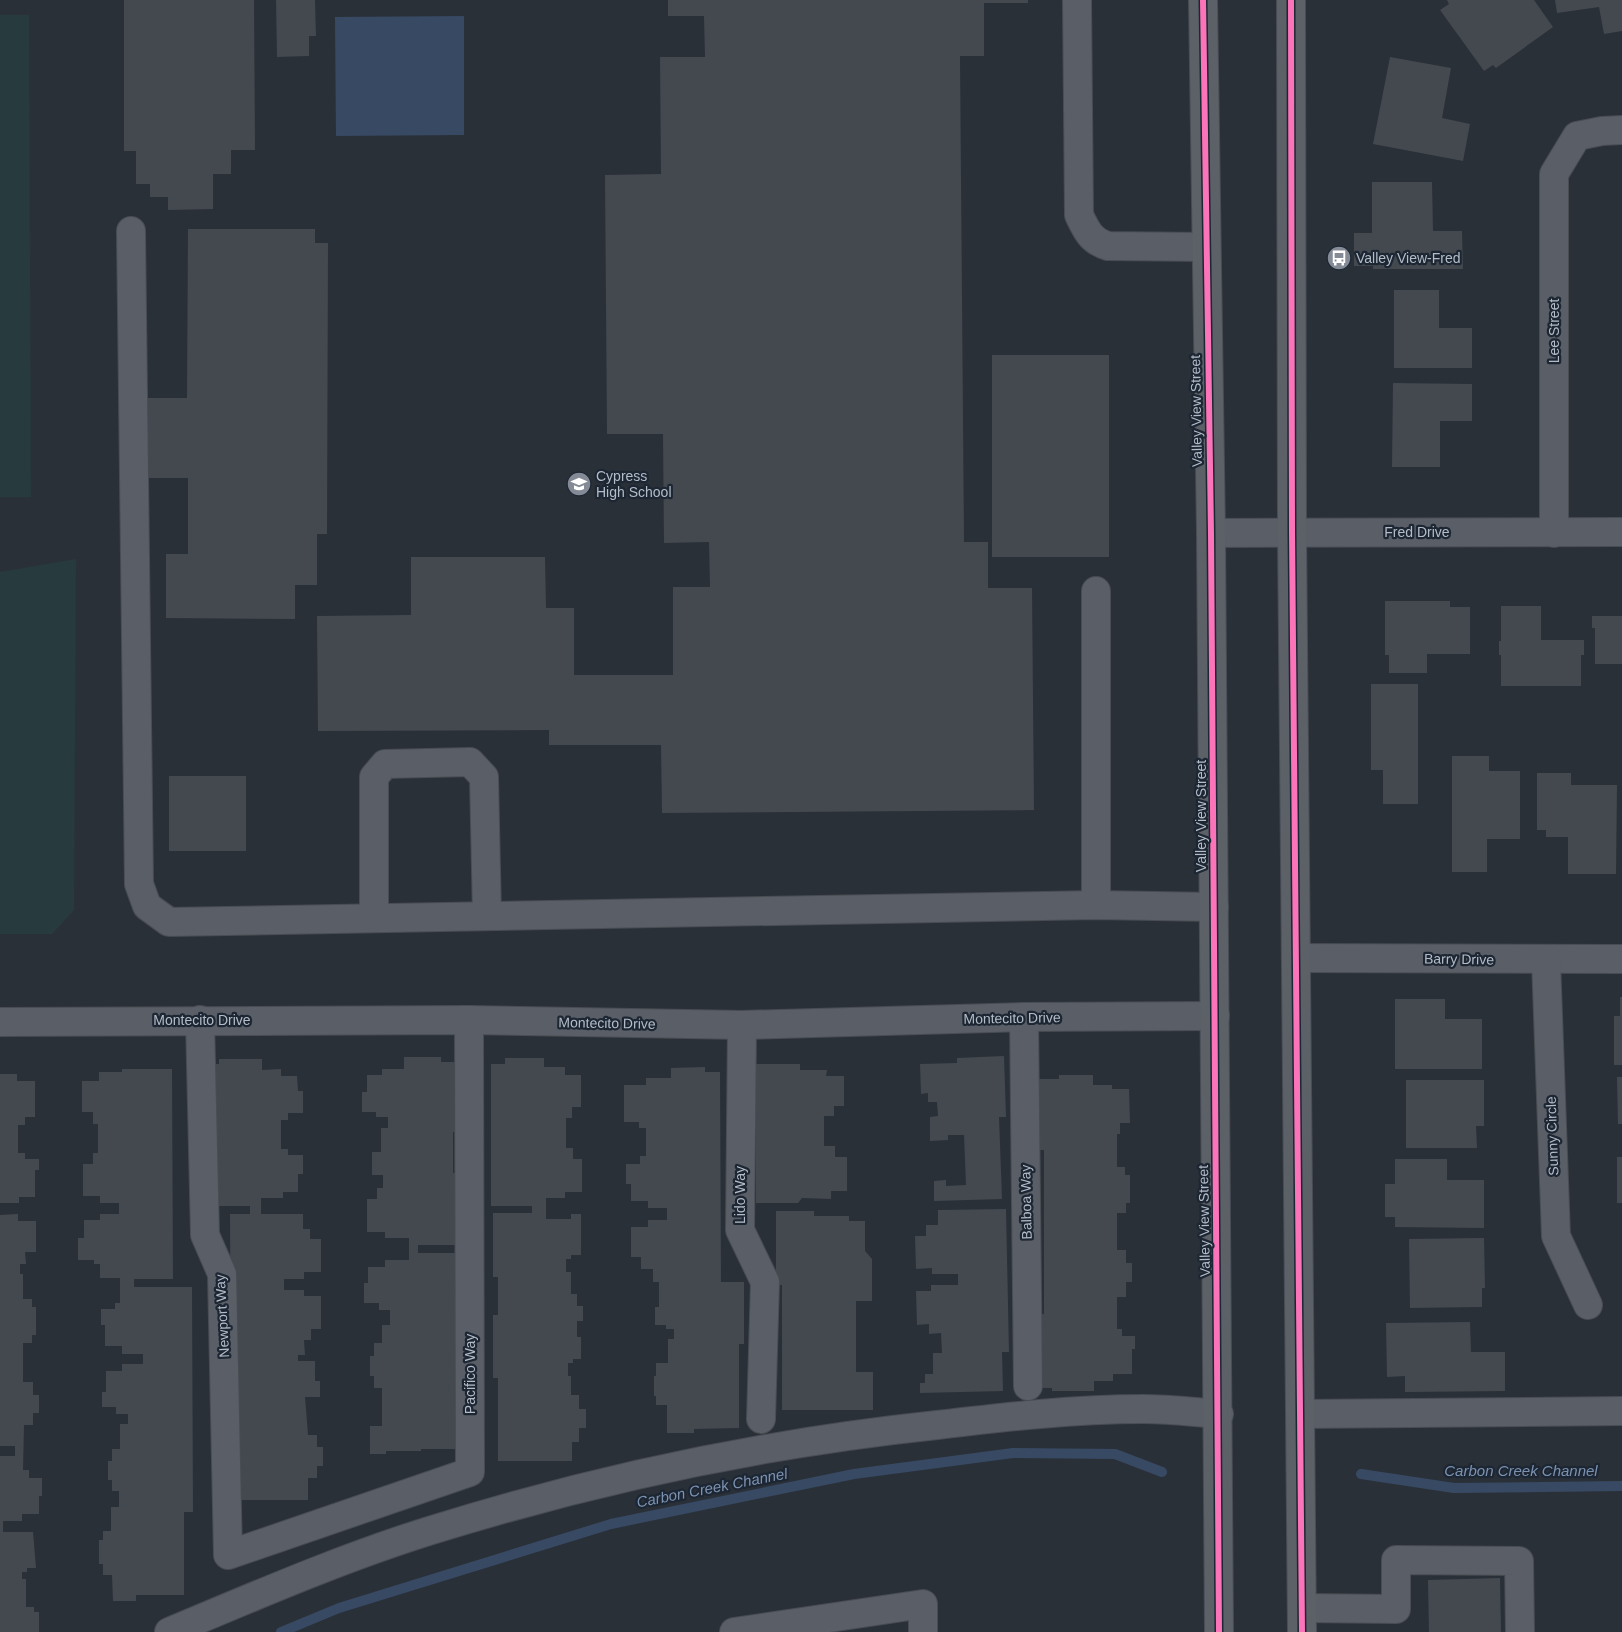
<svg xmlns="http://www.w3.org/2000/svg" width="1622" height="1632" viewBox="0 0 1622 1632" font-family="Helvetica,sans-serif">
	<rect width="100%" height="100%" fill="#2a3038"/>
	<g fill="#273a3e">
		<polygon points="0,15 29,15 31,497 0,497"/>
		<polygon points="76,559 74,910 52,934 0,934 0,572"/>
	</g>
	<polygon fill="#384963" points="464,16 464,135 336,136 335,17"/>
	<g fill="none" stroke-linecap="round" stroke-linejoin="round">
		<g stroke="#384963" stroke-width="10">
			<polyline points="1361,1474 1454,1488 1622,1486"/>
			<polyline points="281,1632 339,1608 611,1524 854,1474 1013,1453 1115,1454 1162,1472"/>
		</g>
	</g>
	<g fill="#444950">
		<polygon points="124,0 254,0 255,150 231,150 231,174 213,174 213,209 168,210 168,197 150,197 150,184 136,184 136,151 124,151"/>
		<polygon points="276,0 315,0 316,36 309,36 309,56 277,57"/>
		<polygon points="668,0 1028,0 1028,3 984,3 984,56 960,56 964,542 988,542 988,588 1032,588 1034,810 662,813 661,745 549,745 549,730 318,731 317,616 411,615 411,557 545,557 546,608 574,608 574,675 673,675 673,587 710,587 709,542 664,543 663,434 607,434 605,175 661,174 660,57 705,57 704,16 668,16"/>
		<polygon points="1447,0 1534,0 1553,27 1496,68 1493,65 1484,71 1440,10 1449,4"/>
		<polygon points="1555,0 1622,0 1622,31 1604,34 1599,7 1557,13"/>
		<polygon points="1390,57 1451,68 1442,118 1470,124 1463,161 1373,144"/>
		<polygon points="1372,182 1432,182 1433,231 1462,231 1463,269 1373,269 1373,266 1354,266 1354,233 1372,233"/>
		<polygon points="188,229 315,229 315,243 328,243 327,534 317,534 317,585 295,585 295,619 166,618 166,554 188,554 188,478 147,478 148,398 187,398"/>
		<polygon points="1394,290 1439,290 1439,328 1472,328 1472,368 1394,368"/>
		<rect x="992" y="355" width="117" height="202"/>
		<polygon points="1393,383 1472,384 1472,421 1440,421 1440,467 1392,467"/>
		<polygon points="1385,601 1450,601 1450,607 1470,607 1470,654 1427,654 1427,673 1389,673 1389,655 1385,655"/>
		<polygon points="1501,606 1541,606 1541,640 1584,640 1584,655 1581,655 1581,686 1501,686 1501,655 1499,655 1499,641 1501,641"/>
		<polygon points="1592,616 1622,616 1622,664 1595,664 1595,628 1592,628"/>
		<polygon points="1371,684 1418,684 1418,804 1383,804 1383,770 1371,770"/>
		<polygon points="1452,756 1489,756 1489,771 1520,771 1520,839 1487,839 1487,872 1452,872"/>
		<polygon points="1537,773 1571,773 1571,785 1617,785 1616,874 1568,874 1568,837 1546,837 1546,830 1537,830"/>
		<rect x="169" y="776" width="77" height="75"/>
		<polygon points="1620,997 1622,997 1622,1065 1614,1065 1614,1016 1620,1016"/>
		<polygon points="1395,999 1445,999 1445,1019 1482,1019 1482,1069 1395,1069"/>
		<polygon points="1004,1056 1006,1117 999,1117 1002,1199 934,1201 934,1181 946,1180 946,1186 966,1185 964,1135 948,1135 948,1140 930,1141 930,1117 938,1116 937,1102 928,1102 928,1093 921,1094 920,1064 957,1063 957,1058"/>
		<polygon points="404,1057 441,1057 441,1062 457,1062 457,1132 453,1132 453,1173 458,1173 458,1245 418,1245 418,1253 459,1253 459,1324 455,1324 455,1449 421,1449 421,1451 386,1451 386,1454 370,1454 370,1426 382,1426 382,1388 374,1388 374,1376 370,1376 370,1356 374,1356 374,1343 382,1343 382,1325 390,1325 390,1310 379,1310 379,1303 364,1303 364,1283 368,1283 368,1267 385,1267 385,1260 409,1260 409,1238 385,1238 385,1232 367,1232 367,1199 377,1199 377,1188 383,1188 383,1175 372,1175 372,1152 381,1152 381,1128 388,1128 388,1117 376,1117 376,1112 362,1112 362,1092 367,1092 367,1075 382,1075 382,1069 404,1069"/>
		<polygon points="505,1058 544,1058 544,1067 565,1067 565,1075 581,1075 581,1107 572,1107 572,1118 566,1118 566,1148 573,1148 573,1159 582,1159 582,1192 565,1192 565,1198 546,1198 546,1219 571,1219 571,1214 581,1214 581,1255 571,1255 571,1259 566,1259 566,1272 571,1272 571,1294 577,1294 577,1306 583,1306 583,1321 577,1321 577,1337 581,1337 581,1359 573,1359 573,1363 568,1363 568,1376 571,1376 571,1395 579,1395 579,1409 586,1409 586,1428 579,1428 579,1442 572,1442 572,1461 498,1461 498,1378 493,1378 493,1315 498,1315 498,1277 493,1277 493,1213 532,1213 532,1206 491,1206 491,1064 505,1064"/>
		<polygon points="219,1059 262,1059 262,1070 281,1069 281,1076 297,1076 298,1091 303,1091 303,1113 288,1113 288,1120 281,1120 281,1149 288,1149 288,1155 303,1155 303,1174 298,1174 298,1192 283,1192 283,1198 261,1198 261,1214 303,1214 303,1229 310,1229 310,1239 321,1239 321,1272 304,1272 304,1279 284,1279 284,1290 304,1290 304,1296 321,1296 321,1329 311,1329 311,1340 304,1340 305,1355 298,1355 298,1361 315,1361 315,1381 320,1381 320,1397 305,1397 308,1435 317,1435 317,1447 323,1447 323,1466 317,1466 317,1478 308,1478 308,1500 236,1500 231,1417 230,1214 250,1214 250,1206 208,1206 207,1064 219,1064"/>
		<polygon points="756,1064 800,1064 800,1070 827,1070 826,1076 844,1076 844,1106 834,1106 834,1116 824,1116 824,1146 835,1146 835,1157 847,1157 847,1191 831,1191 831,1199 802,1198 798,1203 756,1203"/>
		<polygon points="705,1067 705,1072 720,1072 721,1282 744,1282 744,1344 739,1344 739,1428 694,1429 694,1433 667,1433 667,1405 656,1405 656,1396 654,1396 654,1376 656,1376 656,1363 668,1363 668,1339 674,1339 674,1329 666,1329 666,1325 655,1325 655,1307 659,1307 659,1282 653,1282 653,1269 641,1269 641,1257 631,1257 631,1227 648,1227 648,1220 667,1220 667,1208 648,1208 648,1201 631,1201 631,1184 626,1184 626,1164 640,1164 640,1156 646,1156 646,1128 639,1128 639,1122 624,1122 624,1085 646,1085 646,1078 671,1078 671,1068"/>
		<polygon points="122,1069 172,1069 173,1279 134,1279 134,1287 192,1287 193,1512 184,1512 184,1595 136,1595 136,1601 113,1601 112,1575 103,1575 103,1564 99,1564 99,1540 103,1540 103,1531 111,1531 111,1507 119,1507 119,1491 112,1491 112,1480 108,1480 108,1461 112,1461 112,1449 120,1449 120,1424 128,1424 128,1414 116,1414 116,1407 102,1407 102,1392 106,1392 106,1371 122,1371 122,1364 143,1364 143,1354 122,1354 122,1346 105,1346 105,1325 101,1325 101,1309 115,1309 115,1303 120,1303 120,1278 100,1278 100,1264 94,1264 94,1260 78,1260 78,1238 84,1238 84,1220 100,1220 100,1214 119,1214 119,1203 100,1203 100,1196 83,1196 83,1164 93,1164 93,1153 98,1153 98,1124 93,1124 93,1112 82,1112 82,1081 99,1081 99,1072 122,1072"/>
		<polygon points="0,1074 17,1074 17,1081 35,1081 35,1117 25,1117 25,1125 18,1125 18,1153 25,1153 25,1159 39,1159 39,1170 35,1170 35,1197 19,1197 19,1203 0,1203"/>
		<polygon points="1059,1075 1093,1075 1093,1085 1112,1085 1112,1089 1129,1089 1130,1123 1120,1123 1120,1134 1117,1134 1117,1167 1125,1167 1125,1175 1130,1175 1130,1203 1126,1203 1126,1213 1117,1213 1117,1250 1126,1250 1126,1263 1132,1263 1132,1282 1126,1282 1126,1297 1117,1297 1117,1329 1122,1329 1122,1336 1135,1336 1135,1349 1132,1349 1132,1374 1113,1374 1113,1381 1094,1381 1094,1391 1052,1391 1052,1388 1041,1388 1041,1314 1044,1314 1044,1150 1038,1150 1038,1079 1059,1079"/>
		<polygon points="1617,1077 1622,1077 1622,1124 1618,1124"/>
		<polygon points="1406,1080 1484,1080 1484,1126 1476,1126 1477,1148 1406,1148"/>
		<rect x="1617" y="1157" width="5" height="46"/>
		<polygon points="1395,1159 1447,1159 1447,1180 1484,1180 1484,1228 1395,1227 1395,1217 1385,1217 1385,1184 1395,1184"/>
		<polygon points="1006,1209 1009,1352 1002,1352 1003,1391 920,1393 920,1383 925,1383 925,1374 933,1374 933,1353 942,1353 941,1333 929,1334 929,1324 917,1325 916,1291 931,1291 931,1285 958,1285 958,1274 932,1274 932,1268 916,1269 915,1236 926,1236 926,1225 938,1225 938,1210"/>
		<polygon points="776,1211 814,1211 814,1216 849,1216 849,1221 865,1221 865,1251 872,1259 872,1301 856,1301 856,1372 873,1372 873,1410 782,1410 782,1285 776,1285"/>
		<polygon points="18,1214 18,1221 36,1221 36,1252 25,1252 26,1264 20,1264 20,1274 23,1274 23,1299 32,1299 32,1307 36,1307 36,1335 32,1335 32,1343 23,1343 23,1382 33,1382 33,1395 39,1395 39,1413 33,1413 33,1425 24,1425 23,1470 29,1470 29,1478 42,1478 42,1496 39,1496 39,1514 22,1514 22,1521 3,1521 3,1532 33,1532 36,1568 27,1568 27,1572 22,1572 22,1579 26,1579 26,1607 34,1607 34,1612 39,1612 39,1632 0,1632 0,1456 15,1456 15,1446 0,1446 0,1215"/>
		<polygon points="1484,1238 1485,1288 1482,1288 1482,1307 1410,1308 1409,1239"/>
		<polygon points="1470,1322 1471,1352 1505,1352 1505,1391 1405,1392 1405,1376 1387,1377 1386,1323"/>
		<polygon points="1500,1578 1501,1632 1429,1632 1428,1580"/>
	</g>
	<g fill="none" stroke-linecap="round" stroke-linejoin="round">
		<g stroke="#484c53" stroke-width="30">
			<g id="minor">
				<path d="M1077,0L1079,215C1086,230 1091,241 1108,246L1206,247"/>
				<polyline points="131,231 139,884 147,906 169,922 1096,905 1214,907"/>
				<polyline points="1211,533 1622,532"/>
				<polyline points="1554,533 1554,174 1577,136 1602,131 1622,130"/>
				<polyline points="1096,591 1096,905"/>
				<polyline points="374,918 374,777 385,764 470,762 484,777 487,916"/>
				<polyline points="1296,958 1622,959"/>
				<polyline points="1546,960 1556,1236 1588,1305"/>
				<polyline points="1024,1017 1028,1386"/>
				<polyline points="200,1020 205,1235 222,1274 228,1555 470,1472 469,1020"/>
				<polyline points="0,1022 469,1020 742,1025 1024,1017 1215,1016"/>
				<polyline points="742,1025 740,1230 765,1282 761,1419"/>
				<polyline points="1301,1414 1622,1411"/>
				<polyline points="1302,1608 1396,1609 1396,1560 1519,1561 1520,1632"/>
				<path d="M169,1632C255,1596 342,1558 432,1530C596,1479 766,1443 937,1425C1005,1417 1074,1409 1143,1409C1168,1409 1193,1412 1219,1414"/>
				<polyline points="734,1632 923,1604 923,1632"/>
			</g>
		</g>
		<g stroke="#484c55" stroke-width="30">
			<g id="major">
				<polyline points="1203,0 1211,533 1219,1632"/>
				<polyline points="1291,0 1292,532 1302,1632"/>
			</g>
		</g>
		<use href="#minor" stroke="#5a5e66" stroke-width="28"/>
		<use href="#major" stroke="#5c6168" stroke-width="28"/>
		<g stroke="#1d2633" stroke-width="9">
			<g id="cycleway">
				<polyline points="1203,0 1211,533 1219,1632"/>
				<polyline points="1291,0 1292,532 1302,1632"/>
			</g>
		</g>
		<use href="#cycleway" stroke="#fb73b8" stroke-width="6"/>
	</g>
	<defs>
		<g id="bus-disc" transform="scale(1.25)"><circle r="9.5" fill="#848b96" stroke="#1d2633"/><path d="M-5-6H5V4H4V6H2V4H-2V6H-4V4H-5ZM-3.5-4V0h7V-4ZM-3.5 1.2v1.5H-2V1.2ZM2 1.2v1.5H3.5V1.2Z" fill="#fff"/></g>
		<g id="school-disc" transform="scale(1.25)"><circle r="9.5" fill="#848b96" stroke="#1d2633"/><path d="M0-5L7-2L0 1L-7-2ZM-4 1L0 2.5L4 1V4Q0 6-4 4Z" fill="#fff"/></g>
	</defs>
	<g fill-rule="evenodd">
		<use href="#bus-disc" x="1339" y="258"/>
		<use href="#school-disc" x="579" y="484"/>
	</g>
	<g text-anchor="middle" stroke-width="4.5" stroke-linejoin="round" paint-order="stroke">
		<g font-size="14" fill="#b4bcc9" stroke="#1d2633" text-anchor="start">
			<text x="1356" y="263">Valley View-Fred</text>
			<text x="596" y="481">Cypress<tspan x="596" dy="16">High School</tspan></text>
		</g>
		<g font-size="14" fill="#b4bcc9" stroke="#1d2633">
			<text transform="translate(1554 331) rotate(-90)" y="5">Lee Street</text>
			<text transform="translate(1196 411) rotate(-91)" y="5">Valley View Street</text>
			<text x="1417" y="537">Fred Drive</text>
			<text transform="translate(1201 816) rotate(-90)" y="5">Valley View Street</text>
			<text transform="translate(1459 959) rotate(1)" y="5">Barry Drive</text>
			<text transform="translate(1012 1018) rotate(-1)" y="5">Montecito Drive</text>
			<text x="202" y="1025">Montecito Drive</text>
			<text transform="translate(607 1023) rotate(1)" y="5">Montecito Drive</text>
			<text transform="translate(1552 1136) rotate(-92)" y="5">Sunny Circle</text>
			<text transform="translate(740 1195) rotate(-90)" y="5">Lido Way</text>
			<text transform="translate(1026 1202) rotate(-91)" y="5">Balboa Way</text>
			<text transform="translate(1204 1221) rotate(-91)" y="5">Valley View Street</text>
			<text transform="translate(222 1316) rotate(-93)" y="5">Newport Way</text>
			<text transform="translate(470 1374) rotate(-90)" y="5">Pacifico Way</text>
		</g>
		<g font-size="15" font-style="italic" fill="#7c92b1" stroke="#1d2633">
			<text x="1521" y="1476">Carbon Creek Channel</text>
			<text transform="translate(712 1488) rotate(-11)" y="5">Carbon Creek Channel</text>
		</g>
	</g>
</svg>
